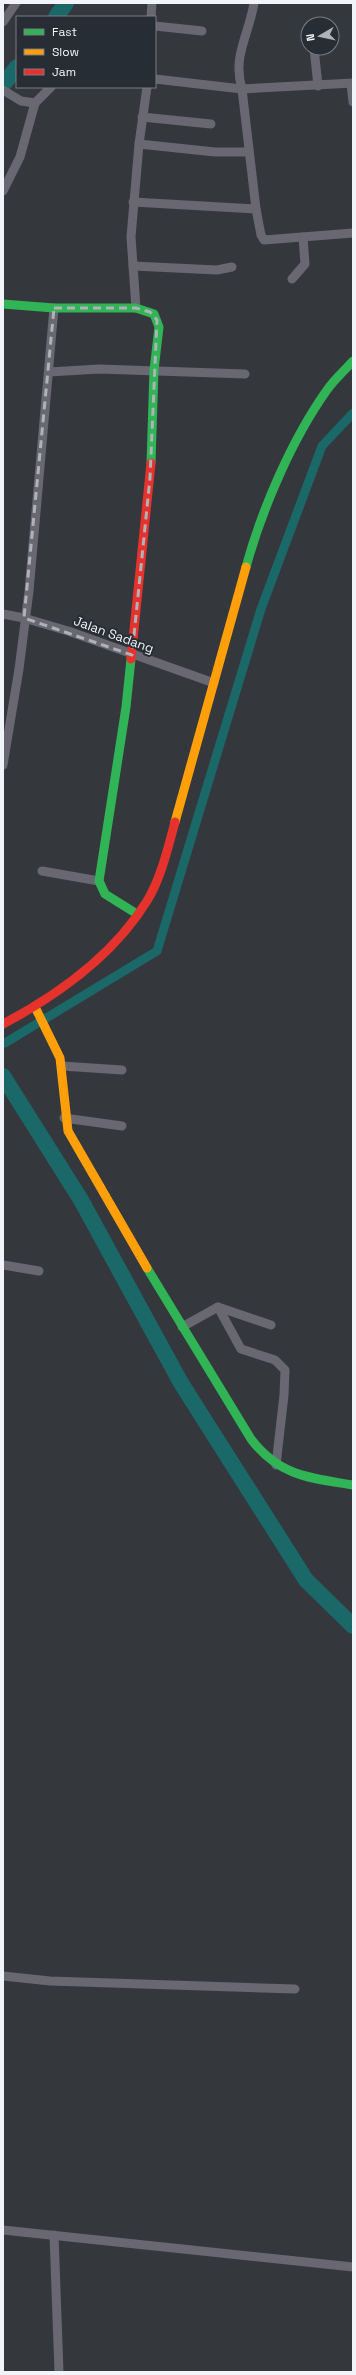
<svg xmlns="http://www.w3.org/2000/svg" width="356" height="2375" viewBox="0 0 356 2375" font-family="'Space Grotesk',sans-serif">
	<rect width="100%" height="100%" fill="#34383c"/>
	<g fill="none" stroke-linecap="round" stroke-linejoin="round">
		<polyline stroke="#1b6868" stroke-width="9" points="5,1043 157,951 261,609 322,446 353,413"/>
		<g stroke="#1b6868" stroke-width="16">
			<polyline points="56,17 66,3"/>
			<polyline points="3,85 17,67"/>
			<polyline points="3,1076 81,1200 181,1383 306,1580 353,1626"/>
		</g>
		<g stroke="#686772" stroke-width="9">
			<polyline points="151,17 152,3"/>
			<polyline points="3,22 16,3"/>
			<polyline points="155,26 202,31"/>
			<polyline points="314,48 318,86"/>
			<polyline points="155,79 242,89 353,83"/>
			<polyline points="351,84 353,102"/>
			<polyline points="3,90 21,101 35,103 51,87"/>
			<polyline points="142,117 211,124"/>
			<polyline points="139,144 215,152 249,152"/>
			<polyline points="3,191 20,157 35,103"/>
			<path d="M133,202L256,209L242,89C232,56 249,35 254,3"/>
			<polyline points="256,209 261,235 264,240 353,233"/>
			<polyline points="133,266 217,270 232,267"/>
			<polyline points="292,279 305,264 303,237"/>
			<polyline points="136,308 131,237 139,144 147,87"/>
			<polyline points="49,372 99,369 245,374"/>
			<polyline points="3,614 24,618 68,631 214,683"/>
			<polyline points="3,765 19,669 29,591 54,308"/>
			<polyline points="42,871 99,881"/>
			<polyline points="62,1066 122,1070"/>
			<polyline points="64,1118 122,1126"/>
			<polyline points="3,1265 39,1271"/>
			<polyline points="218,1307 241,1349 275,1360 285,1370 284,1395 276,1465"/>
			<polyline points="182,1327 218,1307 271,1325"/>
			<polyline points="3,1976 50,1981 295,1989"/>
			<polyline points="3,2230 353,2267"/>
			<polyline points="54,2235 59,2372"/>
		</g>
		<g stroke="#30b455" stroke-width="9">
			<polyline points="3,304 54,308 136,308 154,314 159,327 154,370 151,463"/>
			<path d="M246,567C262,509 292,439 327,390C334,380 344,371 353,361"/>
			<polyline points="131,659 126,707 99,881 105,894 137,914"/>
			<path d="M147,1268L251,1439C279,1476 310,1478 353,1485"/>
		</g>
		<g stroke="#ff9f0a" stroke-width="9">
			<polyline points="175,822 246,567"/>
			<polyline points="35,1007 60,1058 68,1131 147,1268"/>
		</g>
		<g stroke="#e5322d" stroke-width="9">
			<polyline points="131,659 151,463"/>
			<path d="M3,1024C58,995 113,956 147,901C161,878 168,848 175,822"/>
		</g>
	</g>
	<path fill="none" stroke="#afb3b8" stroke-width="3" stroke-dasharray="8 5" stroke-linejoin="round" d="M54,308H136L150,312L157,320L150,478L132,655L24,618Z"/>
	<g text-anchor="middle" stroke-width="4" stroke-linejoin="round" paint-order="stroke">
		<g font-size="13" fill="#f1f5fa" stroke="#272d35">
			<text transform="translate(114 634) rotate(20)" y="5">Jalan Sadang</text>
		</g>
	</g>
	<rect width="356" height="2375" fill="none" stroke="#f1f5fa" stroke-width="8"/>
	<rect x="16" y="16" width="140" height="72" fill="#272d35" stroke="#787d84"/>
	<rect x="24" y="29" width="20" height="6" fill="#30b455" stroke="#787d84"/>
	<text x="52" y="36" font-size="12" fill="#f1f5fa">Fast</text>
	<rect x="24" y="49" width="20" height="6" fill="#ff9f0a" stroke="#787d84"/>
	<text x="52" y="56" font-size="12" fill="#f1f5fa">Slow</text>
	<rect x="24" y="69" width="20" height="6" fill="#e5322d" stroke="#787d84"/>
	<text x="52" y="76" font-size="12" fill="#f1f5fa">Jam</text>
	<g transform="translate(320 36) rotate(261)"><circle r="19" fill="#272d35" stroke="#787d84"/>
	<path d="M0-3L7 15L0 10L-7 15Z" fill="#afb3b8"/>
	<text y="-6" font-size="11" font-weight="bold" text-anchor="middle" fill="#f1f5fa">N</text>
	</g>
</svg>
